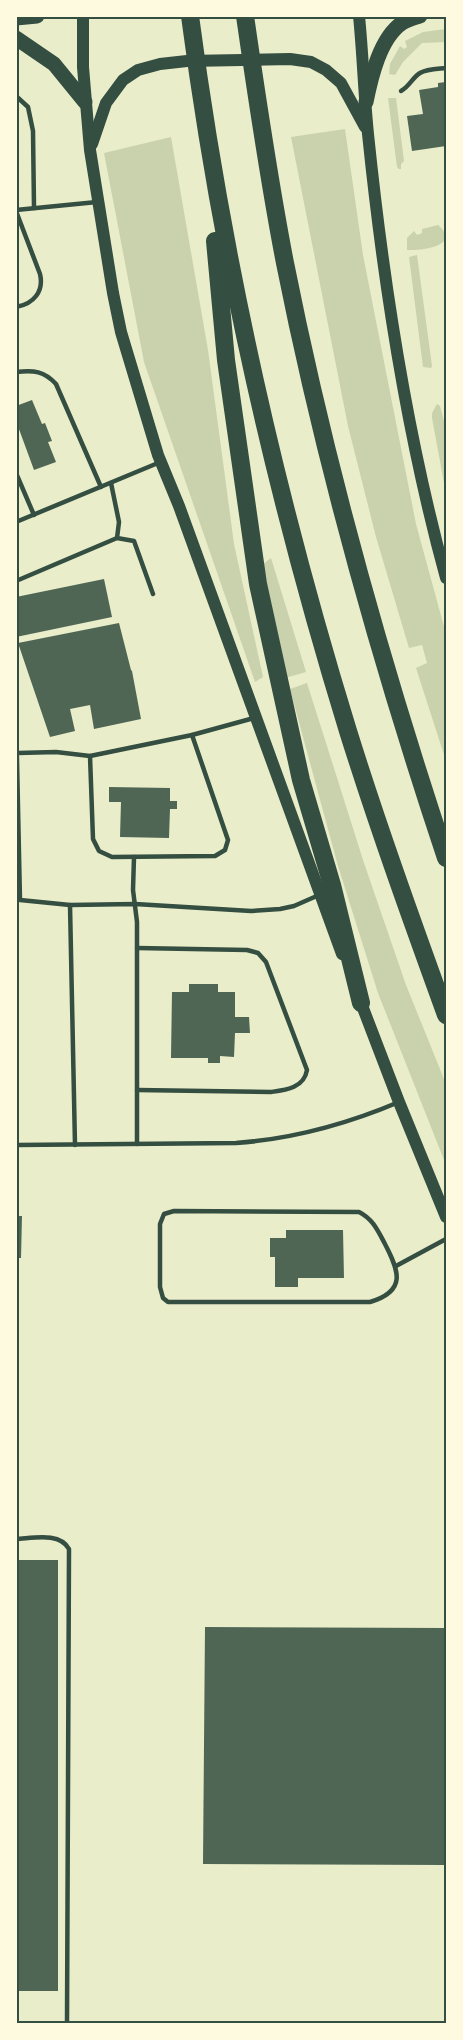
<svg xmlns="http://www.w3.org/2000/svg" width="463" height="2040" viewBox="0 0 463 2040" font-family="Cabin,sans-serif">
	<rect width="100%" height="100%" fill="#e9edc9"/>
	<g fill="#cad2ad">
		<polygon points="446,29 446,42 422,43 403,62 395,75 389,74 390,64 400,46 404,49 407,47 405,41 423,32"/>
		<polygon points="388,98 396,98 404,161 401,164 401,169 399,169 397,167"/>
		<polygon points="345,129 363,255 416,524 446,634 446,761 416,668 427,663 422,645 409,648 376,537 348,426 291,137"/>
		<polygon points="171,137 208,350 234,544 263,677 255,682 144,362 104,153"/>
		<path d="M438,225C463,246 420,251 407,250V238L414,231L417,235L422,233V229Z"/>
		<polygon points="417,255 432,366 431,368 423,367 409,257"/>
		<polygon points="437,404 440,406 446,428 446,494 432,418 432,413"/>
		<polygon points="271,558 306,672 285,678 263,564"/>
		<polygon points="307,683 364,863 406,985 446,1084 446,1165 378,993 338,866 290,689"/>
	</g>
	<g fill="#4f6655">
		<polygon points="446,82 446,146 412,151 407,116 423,114 419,90 438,87 438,83"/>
		<polygon points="32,400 42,424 45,423 52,441 48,442 56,462 34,470 16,421 16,406"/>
		<polygon points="104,579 112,617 16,637 16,597"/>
		<polygon points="119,623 131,670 132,671 141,719 94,729 90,705 70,709 75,731 50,737 18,643"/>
		<polygon points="109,787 170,788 170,801 177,801 177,809 170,809 169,838 120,837 121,802 109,802"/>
		<polygon points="189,984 218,984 218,992 235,992 235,1017 249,1017 250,1033 235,1033 234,1057 220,1056 220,1063 208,1063 208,1058 171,1058 172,992 189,992"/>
		<polygon points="16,1216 22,1216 21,1258 16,1258"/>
		<polygon points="286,1230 343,1230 344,1278 298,1278 298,1287 275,1287 275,1257 270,1257 270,1238 286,1238"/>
		<rect x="16" y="1560" width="42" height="431"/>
		<polygon points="205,1627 446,1628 446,1865 203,1864"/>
	</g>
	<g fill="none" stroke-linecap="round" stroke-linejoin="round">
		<g stroke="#344e41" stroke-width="4.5">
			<path d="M401,91C410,86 412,78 420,73C427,69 438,69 446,68"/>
			<polyline points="16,96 28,107 33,131 34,208"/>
			<polyline points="16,210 97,202"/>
			<path d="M16,211L40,274C44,291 34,304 16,307"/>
			<path d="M16,372C34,370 44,371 56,384L101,487"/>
			<polyline points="16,473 34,515"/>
			<polyline points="111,483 119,522 117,538 134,541 153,594"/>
			<polyline points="16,522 158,463"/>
			<polyline points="16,581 117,538"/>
			<polyline points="16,714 20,900 70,905 135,904 251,911 280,909 294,906 319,895"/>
			<polyline points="18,753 56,752 90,756 192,735 254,718"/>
			<polyline points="90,756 93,839 99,851 112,857 215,856 225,850 228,840 192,735"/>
			<polyline points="134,857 133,890 137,922 137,1144"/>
			<polyline points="70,905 75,1145"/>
			<path d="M137,948L247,950L258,953L266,962L307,1070C304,1088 286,1090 271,1092L137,1090"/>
			<path d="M16,1145L236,1143C292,1139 347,1124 399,1102"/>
			<path d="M174,1211L359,1212C373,1219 378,1231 385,1244C399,1271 407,1291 370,1302H168L163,1298L160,1287V1224L164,1214Z"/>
			<polyline points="396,1266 446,1239"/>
			<path d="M16,1539C34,1538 60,1532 69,1549L67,2024"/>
		</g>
		<g stroke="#344e41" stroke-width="12">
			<polyline points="83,16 83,67 90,150 113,293 121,332 158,455 179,506 342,954"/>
			<path d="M359,16C363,56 364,95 368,134C383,280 407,436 446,578"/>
			<polyline points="92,144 106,103 123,80 138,70 160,64 187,61 290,59 311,62 326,70 341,83 365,127"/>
			<polyline points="358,995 399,1102 446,1217"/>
		</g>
		<g stroke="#344e41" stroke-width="15">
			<polyline points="16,18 37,16"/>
			<polyline points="16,38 54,64 85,102"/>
			<path d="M366,102C371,77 380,38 402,23C407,20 414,18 420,16"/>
		</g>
		<g stroke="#344e41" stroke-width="18">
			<path d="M190,16C222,259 276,497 348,731C378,827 412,921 446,1015"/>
			<path d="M245,16C257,99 269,181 285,263C325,464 381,663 446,858"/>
			<polyline points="215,241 226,360 258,584 301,780 332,885 361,1003"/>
		</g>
	</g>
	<rect width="463" height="2040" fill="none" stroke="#fefae0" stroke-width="36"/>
	<rect x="18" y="18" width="427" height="2004" fill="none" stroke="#344e41" stroke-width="2"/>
</svg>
